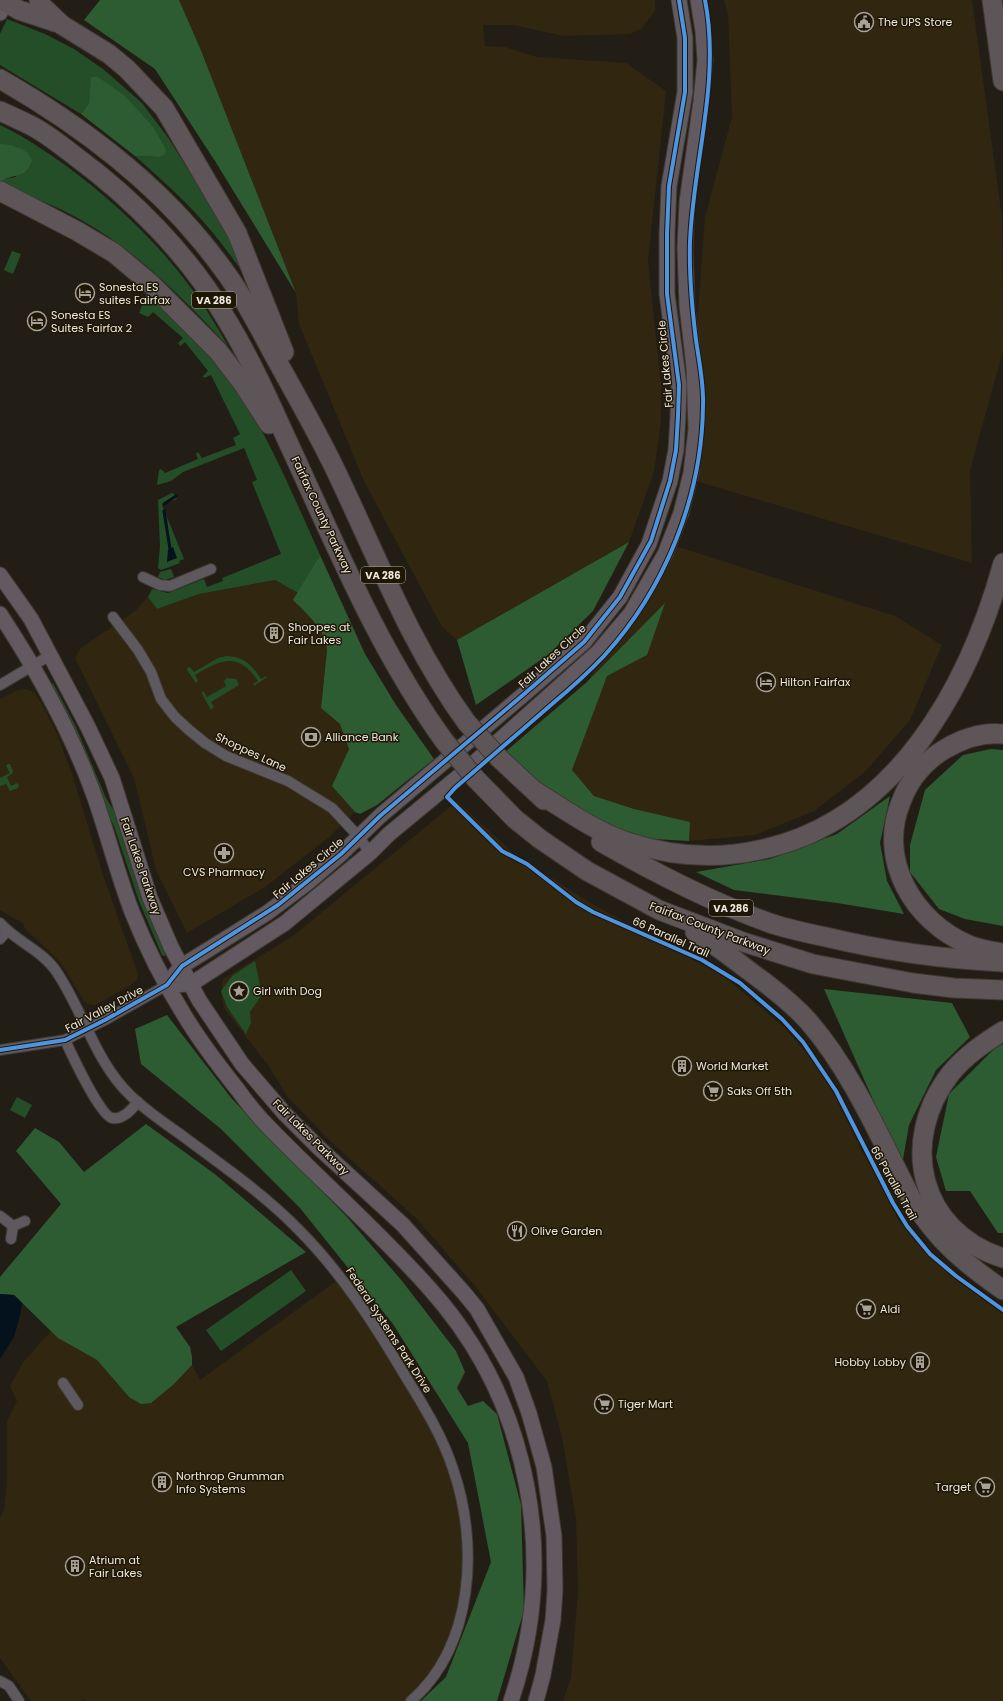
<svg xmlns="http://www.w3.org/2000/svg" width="1003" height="1701" viewBox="0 0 1003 1701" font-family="Poppins,sans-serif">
	<rect width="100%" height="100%" fill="#231e15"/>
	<g fill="#312610">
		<polygon points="179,0 655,0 655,11 642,28 630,34 564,36 513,25 483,25 485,46 505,47 537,57 626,63 666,91 648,261 661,387 661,421 654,472 629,542 457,640 442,627 364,481 299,324 296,293 200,48"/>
		<polygon points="724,0 972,0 1002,218 1003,351 970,470 972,563 689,479 694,367 705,217 732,117 728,15"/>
		<polygon points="669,544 895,616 942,645 910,720 866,771 814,811 755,835 689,841 594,796 572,770 587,682 631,613"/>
		<polygon points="275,580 298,593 294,601 312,619 323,635 326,642 327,650 321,708 340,724 349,749 333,786 355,812 328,838 265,887 187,933 156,870 134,778 75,658 81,648 135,611 148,597 157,609 199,594"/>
		<polygon points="25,689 34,692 42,704 58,736 73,777 103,875 138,974 137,980 128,987 95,1005 88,1004 84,1001 66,971 60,962 46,948 25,929 23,923 0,910 0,699 18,690"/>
		<polygon points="457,801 514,854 589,902 726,978 785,1028 825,1075 861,1149 900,1223 956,1276 1003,1314 1003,1701 563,1701 571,1677 578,1592 576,1519 562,1437 547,1381 475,1286 416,1218 330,1141 287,1096 270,1068 224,1008 221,994 223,979 293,936"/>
		<polygon points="342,1277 390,1351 455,1476 467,1557 456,1635 411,1701 86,1701 84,1699 80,1701 31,1701 0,1658 0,1518 4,1510 7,1481 7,1421 17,1401 10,1386 24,1361 52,1330 58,1338 97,1360 129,1397 174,1384 192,1365 200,1380"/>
	</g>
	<g fill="#244e27">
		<path d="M7,19L45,34L74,49L103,69L142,103L169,139L215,213L232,242L252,286C232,256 210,227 185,202C169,186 152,171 135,156L160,157L109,85L97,76L92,77L89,103L81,114L0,65V34Z"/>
		<path d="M0,125C23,136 44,150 65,165C115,202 160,244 196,295C208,311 218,329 228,346C185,300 137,251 81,220C56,205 27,196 0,184L5,179L16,177L18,147L0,144Z"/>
		<polygon points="12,251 21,254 13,274 4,270"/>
		<path d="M148,291C164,304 177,319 191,334C202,347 215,359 225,373C266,428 292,493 320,555L298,593L275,580L199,594L157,609L148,597L152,589L168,593L204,579L207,587L223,581L222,578L281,554L252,482L257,480L244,448L183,472L171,481L157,485L159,470L161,469L165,473L198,459L196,454L198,452L202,458L236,445L233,438L240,434L211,375L204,378L203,376L208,371L185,342L180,346L178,343L183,338L153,312L148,317L139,313Z"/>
		<polygon points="172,493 175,495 177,499 162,505 184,559 179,561 180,563 161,570 158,568 160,546 158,500"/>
		<polygon points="171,569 174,577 165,580 158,577 160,572"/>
		<path d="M227,656C244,657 252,665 261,679L266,676L267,677L254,686L253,684L258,681C238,651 221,660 195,675L198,681L196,683L187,670V668L190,667L194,672L218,658Z"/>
		<polygon points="227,678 236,679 239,685 211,702 214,707 211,710 202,694 202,692 203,691 207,697 226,686 224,681"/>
		<polygon points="53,683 76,727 106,798 114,811 139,888 166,954 166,956 162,955 139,901 114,826 102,802 51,685"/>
		<polygon points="8,764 10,764 13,771 12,774 7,777 11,786 17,783 19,785 18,788 10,791 6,784 0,786 0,778 10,773 6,766"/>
		<polygon points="255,961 262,995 250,1012 251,1023 246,1034 227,1007 221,991 232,976"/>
		<polygon points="17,1097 32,1105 25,1118 10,1110"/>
		<polygon points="291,1270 306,1291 221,1351 206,1330"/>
	</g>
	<g fill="#2d5c32">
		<polygon points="100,0 179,0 200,48 296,293 215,161 155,69 84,20"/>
		<polygon points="97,76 125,96 153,127 166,150 165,154 160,157 135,156 81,114 89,103 91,77"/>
		<path d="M0,144C12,144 27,148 32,160C27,177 18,174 5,179L0,184Z"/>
		<polygon points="629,542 593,611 549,654 476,705 457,640"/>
		<path d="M320,555L365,654L396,705L434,759L377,805L360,814L355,812L332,786L349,749L340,724L321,708L327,650C325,629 307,614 293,600Z"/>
		<polygon points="665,603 647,655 607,676 572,770 594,796 634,809 690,822 689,841 636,838 551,795 505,752 587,682"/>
		<polygon points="991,749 1003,750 1003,926 965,919 939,909 910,872 910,845 925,790 963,755"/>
		<polygon points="890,796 880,843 887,881 904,914 837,903 734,890 696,872 770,859 837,834"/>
		<polygon points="824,989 952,1003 970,1037 936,1070 909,1125 902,1165"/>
		<polygon points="167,1015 232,1099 347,1217 402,1281 456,1351 465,1372 457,1388 468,1406 483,1401 497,1414 521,1505 524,1610 497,1701 421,1701 446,1677 491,1562 468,1443 393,1324 300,1208 221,1129 141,1064 135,1029"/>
		<polygon points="1003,1044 1003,1233 998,1233 970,1191 946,1191 936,1157 949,1094 996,1047"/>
		<polygon points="146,1124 216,1175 306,1252 176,1327 190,1347 192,1357 192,1365 174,1384 151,1403 141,1404 129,1397 97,1360 58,1338 14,1295 0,1294 0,1277 61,1204 16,1151 35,1128 59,1142 84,1172"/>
	</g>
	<g fill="#04121e">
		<polygon points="173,547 177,558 167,562 168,550"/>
		<polygon points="0,1294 14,1295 22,1303 20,1316 14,1337 0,1359"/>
	</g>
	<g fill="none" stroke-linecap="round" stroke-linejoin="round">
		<g stroke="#04121e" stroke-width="3">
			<polyline points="164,504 176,496"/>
			<polyline points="164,511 170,549"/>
		</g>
		<g stroke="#3f3932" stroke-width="12">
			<g id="street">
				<polyline points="143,577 160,585 170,586 211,569"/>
				<polyline points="113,617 138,650 151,672 161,699 175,717 189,730 205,743 226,756 288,781 332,808 359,837 370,853"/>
				<polyline points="0,685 49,656"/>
				<path d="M0,923C18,943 44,951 58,974C83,1012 97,1064 130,1095C145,1110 163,1122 180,1134C220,1164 263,1193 298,1229C341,1272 373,1322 404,1374C423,1405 442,1435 453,1469C479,1544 474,1646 411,1701"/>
				<polyline points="0,939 7,931"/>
				<path d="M65,1040C71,1053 100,1116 112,1118C123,1120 132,1109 138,1102"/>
				<polyline points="0,1050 65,1040 105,1020 167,985"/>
				<polyline points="0,1216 13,1226"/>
				<polyline points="13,1226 25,1221"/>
				<polyline points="11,1239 13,1226"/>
				<polyline points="63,1383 78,1405"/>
				<polyline points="0,1681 9,1686 19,1701"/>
			</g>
		</g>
		<g stroke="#3f3932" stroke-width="17">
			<g id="secondary">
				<polyline points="0,13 6,0"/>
				<polyline points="0,575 31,619 88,727 112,778 150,898 171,947 199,1000 242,1064 285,1114 318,1147 403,1225 464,1293 477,1309 516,1377 529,1413 544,1467 554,1536 555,1590 553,1620 543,1675 536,1701"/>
				<path d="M0,614C38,672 72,733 95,798C108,836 118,875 132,912C146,947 163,981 183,1013C199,1040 218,1065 238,1090C245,1100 253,1110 261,1119C316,1177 377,1229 430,1289C531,1402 559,1559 511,1701"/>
				<polyline points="175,974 182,966 267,913 307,883 342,853 380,816 523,695 584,642 620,597 649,544 670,481 676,450 678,416 679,385 667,294 667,234 669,186 685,92 685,38 679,0"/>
				<polyline points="167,985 191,984 285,923 370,853 389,834 464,772 598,652 631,613 665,554 681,513 691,473 696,429 694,367 687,306 685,248 687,202 701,101 705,60 703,31 698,0"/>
			</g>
		</g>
		<g stroke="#3f3932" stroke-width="21">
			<g id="highway">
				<polyline points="39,0 42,6 62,25 109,54 127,69 164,108 237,233 284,352"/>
				<polyline points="992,0 1003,81"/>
				<polyline points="5,2 19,10 55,22"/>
				<path d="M0,79C75,122 147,175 202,242C215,258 228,275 238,291C252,313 264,337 276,359C296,395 316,430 334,467C376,554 410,645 467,723"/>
				<path d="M0,111C11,116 22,121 32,126C47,134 61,145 75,156C132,198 189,255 225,317C249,356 268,398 287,440C335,543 378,650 445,742"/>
				<polyline points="0,191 77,231 114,253 151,284 218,351 244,385 269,424"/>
				<polyline points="499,758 544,800"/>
				<polyline points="475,778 515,819 540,839 587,871 659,910 743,942 813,964 913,983 954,988 1003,990"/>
				<path d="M535,791C564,809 594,831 627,842C670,856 714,860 759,850C896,822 969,686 1003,563"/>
				<path d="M601,842C655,873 709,901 767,922C786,929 807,933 826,937C884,951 943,959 1003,962"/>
				<path d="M695,932C716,945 736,961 756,976C775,990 793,1004 809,1022C853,1073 881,1140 912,1200C939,1242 963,1262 1003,1290"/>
				<path d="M1002,953C991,951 979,949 969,945C914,922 877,860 901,802C909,780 925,761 945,749C962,739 983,732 1003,734"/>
				<path d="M1003,1031C984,1043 966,1055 951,1073C898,1141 919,1231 1003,1258"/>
			</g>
		</g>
		<use href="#street" stroke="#5e595e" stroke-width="10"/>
		<use href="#secondary" stroke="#625a60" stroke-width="15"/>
		<use href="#highway" stroke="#5d5558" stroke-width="19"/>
		<g stroke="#3f3932" stroke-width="21" stroke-linecap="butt">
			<g id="highway-bridge">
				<polyline points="467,723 499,758"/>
				<polyline points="445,742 475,778"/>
			</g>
		</g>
		<use href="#highway-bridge" stroke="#5d5558" stroke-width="19"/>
		<g stroke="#1f1706" stroke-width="6">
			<g id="cycleway">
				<path d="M705,0C721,81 693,162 690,242C689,275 692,308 696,340C699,361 704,384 703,406C702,497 665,589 604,656C588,673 570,689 552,704C520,732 487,760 455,788L447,797L502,851L527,864L576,902L593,912L702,960L740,983L782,1019L803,1042L836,1091L893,1203L907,1226L930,1254L956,1276L1003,1310"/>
				<polyline points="0,1050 65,1040 105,1020 167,985 182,966 278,905 341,854 380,816 523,695 584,642 620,597 651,541 670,481 676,450 678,416 679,385 667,294 667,234 669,186 685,92 685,38 679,0"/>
			</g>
		</g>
		<use href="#cycleway" stroke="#4d94e3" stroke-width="4"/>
	</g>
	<defs>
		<g id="civic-ring" transform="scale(1)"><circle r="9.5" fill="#1f1706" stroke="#a7a197" stroke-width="1.5"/><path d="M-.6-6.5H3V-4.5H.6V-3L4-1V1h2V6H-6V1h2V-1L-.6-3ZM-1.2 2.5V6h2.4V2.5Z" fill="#a7a197"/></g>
		<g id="hotel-ring" transform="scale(1)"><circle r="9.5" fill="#1f1706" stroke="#a7a197" stroke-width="1.5"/><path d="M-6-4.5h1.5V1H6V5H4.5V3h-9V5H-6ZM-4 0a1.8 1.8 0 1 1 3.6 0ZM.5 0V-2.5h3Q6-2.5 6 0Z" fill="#a7a197"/></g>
		<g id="building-ring" transform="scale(1)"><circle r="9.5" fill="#1f1706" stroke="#a7a197" stroke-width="1.5"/><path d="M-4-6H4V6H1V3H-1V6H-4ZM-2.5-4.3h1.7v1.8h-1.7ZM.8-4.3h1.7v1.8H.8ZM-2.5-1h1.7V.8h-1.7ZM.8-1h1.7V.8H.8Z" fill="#a7a197"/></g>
		<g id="bank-ring" transform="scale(1)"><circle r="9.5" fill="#1f1706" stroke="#a7a197" stroke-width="1.5"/><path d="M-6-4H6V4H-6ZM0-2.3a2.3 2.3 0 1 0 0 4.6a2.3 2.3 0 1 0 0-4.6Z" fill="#a7a197"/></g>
		<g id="pharmacy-ring" transform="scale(1)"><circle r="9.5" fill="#1f1706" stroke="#a7a197" stroke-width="1.5"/><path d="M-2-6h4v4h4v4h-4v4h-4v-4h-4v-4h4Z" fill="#a7a197"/></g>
		<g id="sight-ring" transform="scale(1)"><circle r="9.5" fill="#1f1706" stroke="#a7a197" stroke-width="1.5"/><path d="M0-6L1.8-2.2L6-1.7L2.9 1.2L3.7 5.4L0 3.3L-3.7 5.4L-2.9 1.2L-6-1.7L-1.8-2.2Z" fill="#a7a197"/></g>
		<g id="supermarket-ring" transform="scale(1)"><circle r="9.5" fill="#1f1706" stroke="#a7a197" stroke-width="1.5"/><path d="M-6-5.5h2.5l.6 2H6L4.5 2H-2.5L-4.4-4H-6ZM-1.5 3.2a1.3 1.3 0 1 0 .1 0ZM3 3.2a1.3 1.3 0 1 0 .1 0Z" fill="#a7a197"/></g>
		<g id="restaurant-ring" transform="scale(1)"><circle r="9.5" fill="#1f1706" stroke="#a7a197" stroke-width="1.5"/><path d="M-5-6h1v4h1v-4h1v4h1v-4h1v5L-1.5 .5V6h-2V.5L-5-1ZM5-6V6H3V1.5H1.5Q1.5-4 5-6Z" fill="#a7a197"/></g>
	</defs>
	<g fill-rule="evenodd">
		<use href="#civic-ring" x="864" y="22"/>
		<use href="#hotel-ring" x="85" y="293"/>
		<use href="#hotel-ring" x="37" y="321"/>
		<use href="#building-ring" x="274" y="633"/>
		<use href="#hotel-ring" x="766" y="682"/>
		<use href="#bank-ring" x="311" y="737"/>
		<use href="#pharmacy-ring" x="224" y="853"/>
		<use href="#sight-ring" x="239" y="991"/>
		<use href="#building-ring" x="682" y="1066"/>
		<use href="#supermarket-ring" x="713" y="1091"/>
		<use href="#restaurant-ring" x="517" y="1231"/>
		<use href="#supermarket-ring" x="866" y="1309"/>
		<use href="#building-ring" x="920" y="1362"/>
		<use href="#supermarket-ring" x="604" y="1404"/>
		<use href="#building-ring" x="162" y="1482"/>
		<use href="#supermarket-ring" x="985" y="1487"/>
		<use href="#building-ring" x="75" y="1566"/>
	</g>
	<g text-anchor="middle" stroke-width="3" stroke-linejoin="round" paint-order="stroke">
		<g fill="#1f1706" stroke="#b0a99c" stroke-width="1">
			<rect x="192" y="292" width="44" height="16" rx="3"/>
			<rect x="361" y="567" width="44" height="16" rx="3"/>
			<rect x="709" y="900" width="44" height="16" rx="3"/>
		</g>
		<g font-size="10" font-weight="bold" fill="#eee8dd">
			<text x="214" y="304">VA 286</text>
			<text x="383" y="579">VA 286</text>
			<text x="731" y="912">VA 286</text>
		</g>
		<g font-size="11" fill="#eee8dd" stroke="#1f1706" text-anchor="start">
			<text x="878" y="26">The UPS Store</text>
			<text x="99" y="291">Sonesta ES<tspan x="99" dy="13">suites Fairfax</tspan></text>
			<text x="51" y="319">Sonesta ES<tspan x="51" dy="13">Suites Fairfax 2</tspan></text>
			<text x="288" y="631">Shoppes at<tspan x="288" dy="13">Fair Lakes</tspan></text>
			<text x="780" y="686">Hilton Fairfax</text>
			<text x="325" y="741">Alliance Bank</text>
			<text x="224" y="876" text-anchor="middle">CVS Pharmacy</text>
			<text x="253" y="995">Girl with Dog</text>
			<text x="696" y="1070">World Market</text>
			<text x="727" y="1095">Saks Off 5th</text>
			<text x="531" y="1235">Olive Garden</text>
			<text x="880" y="1313">Aldi</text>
			<text x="906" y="1366" text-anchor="end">Hobby Lobby</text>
			<text x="618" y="1408">Tiger Mart</text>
			<text x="176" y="1480">Northrop Grumman<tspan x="176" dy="13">Info Systems</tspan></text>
			<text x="971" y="1491" text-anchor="end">Target</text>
			<text x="89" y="1564">Atrium at<tspan x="89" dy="13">Fair Lakes</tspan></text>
		</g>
		<g font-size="11" fill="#eee8dd" stroke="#1f1706">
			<text transform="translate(665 364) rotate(-95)" y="4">Fair Lakes Circle</text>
			<text transform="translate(322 515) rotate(65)" y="4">Fairfax County Parkway</text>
			<text transform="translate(552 656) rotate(-43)" y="4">Fair Lakes Circle</text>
			<text transform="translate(251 752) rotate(25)" y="4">Shoppes Lane</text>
			<text transform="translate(141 866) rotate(71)" y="4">Fair Lakes Parkway</text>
			<text transform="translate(308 868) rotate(-40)" y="4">Fair Lakes Circle</text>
			<text transform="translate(710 928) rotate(21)" y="4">Fairfax County Parkway</text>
			<text transform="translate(671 937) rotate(24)" y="4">66 Parallel Trail</text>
			<text transform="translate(104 1009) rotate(-28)" y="4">Fair Valley Drive</text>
			<text transform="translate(311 1137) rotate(45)" y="4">Fair Lakes Parkway</text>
			<text transform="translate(894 1183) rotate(61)" y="4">66 Parallel Trail</text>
			<text transform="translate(389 1330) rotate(57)" y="4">Federal Systems Park Drive</text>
		</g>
	</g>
</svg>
